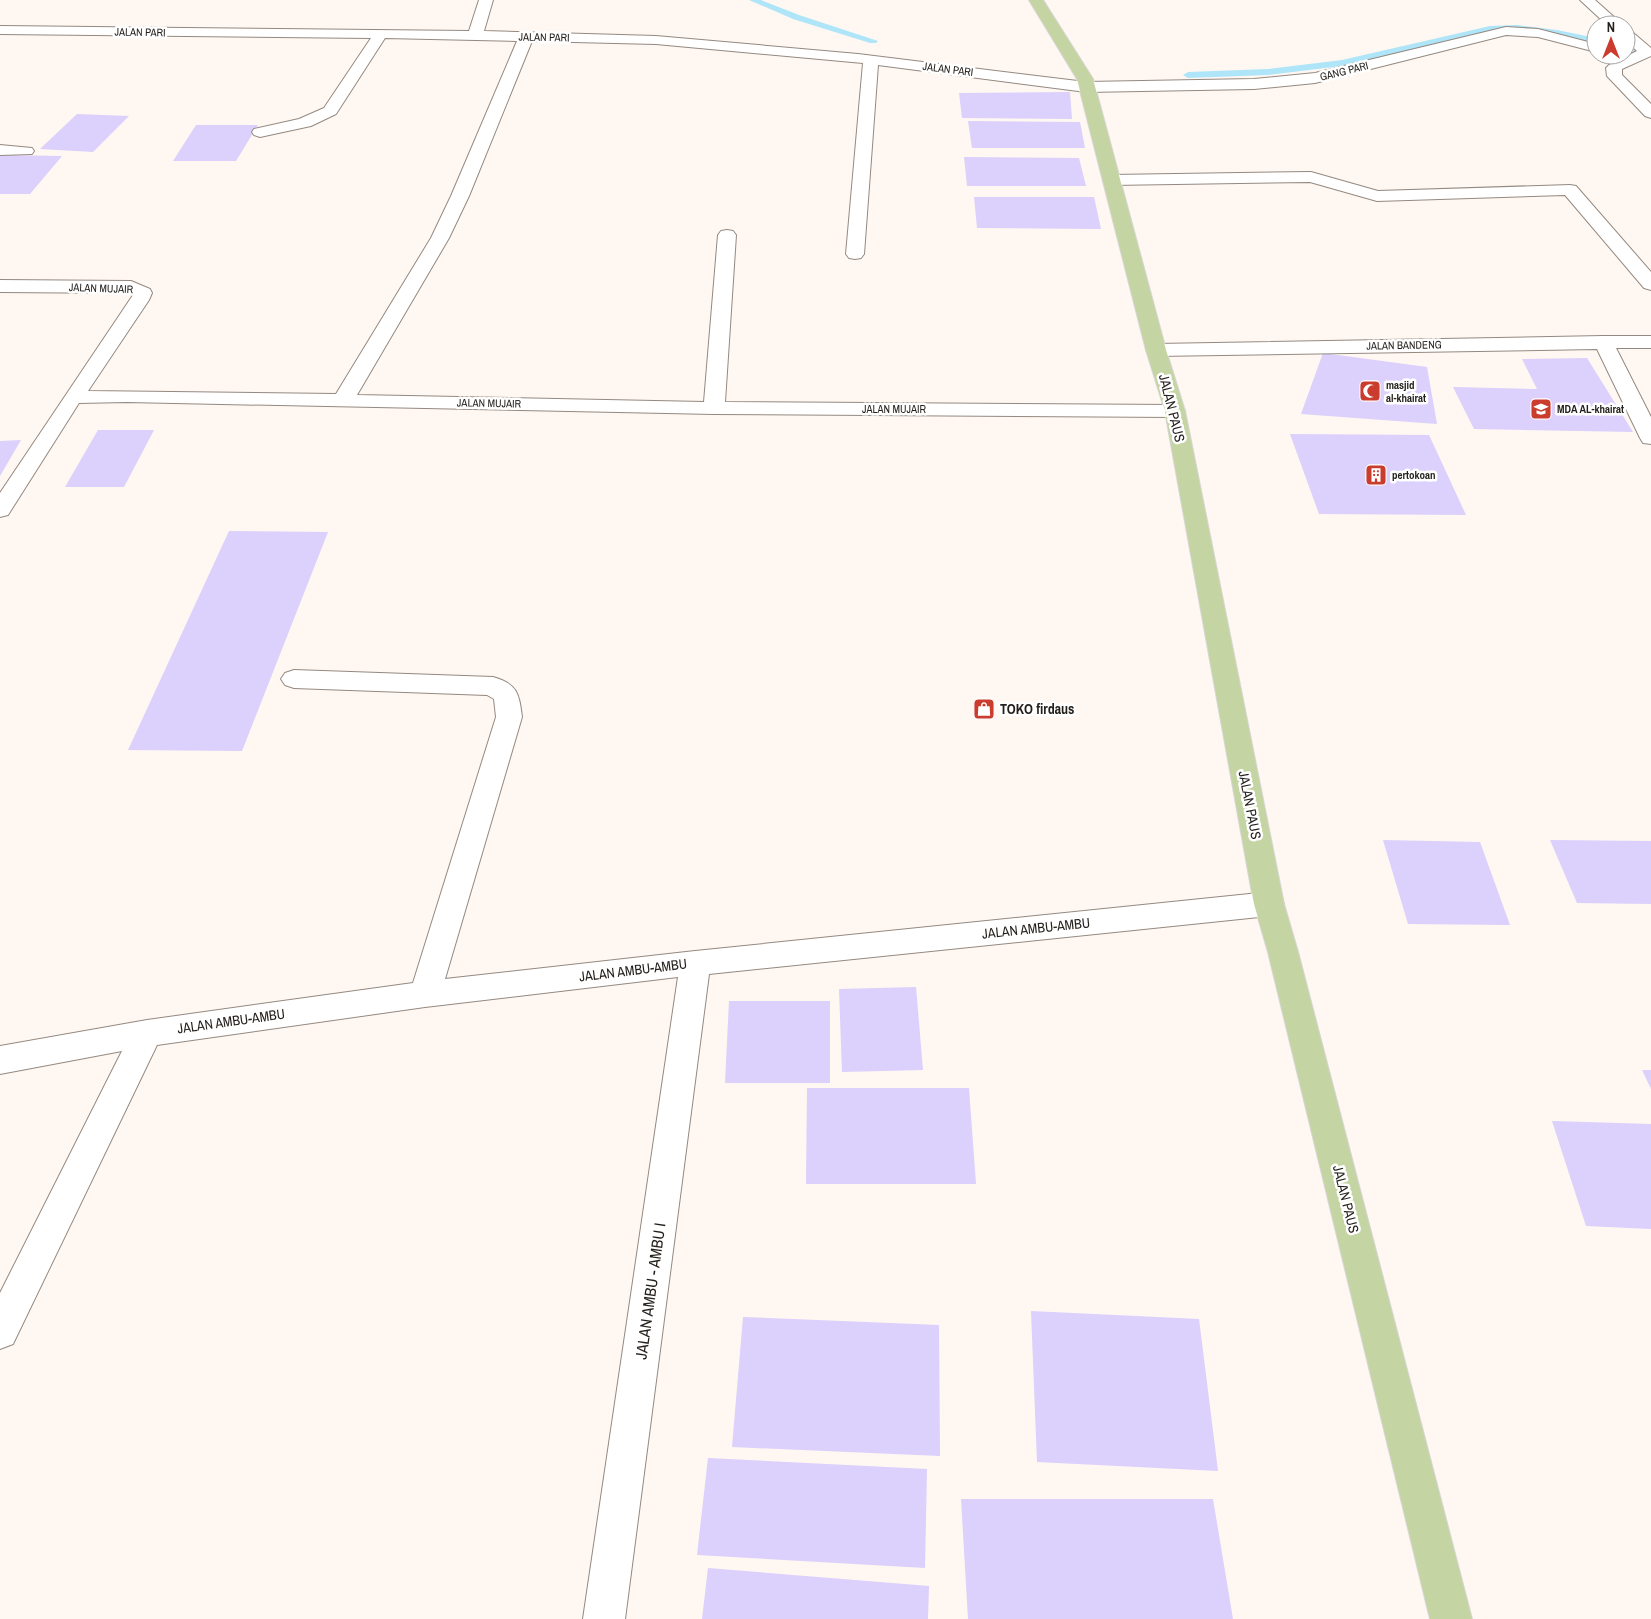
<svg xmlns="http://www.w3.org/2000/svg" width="1651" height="1619" viewBox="0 0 1651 1619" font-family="'Archivo Narrow',sans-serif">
	<rect width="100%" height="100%" fill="#fff7f1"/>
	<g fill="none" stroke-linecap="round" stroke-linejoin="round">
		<g fill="#aee5f9" fill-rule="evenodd">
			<polygon points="749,0 761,0 799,15 878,41 876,43 870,43 793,19"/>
			<polygon points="1517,25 1557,30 1596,38 1596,44 1530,32 1490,32 1342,66 1268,75 1188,78 1183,75 1188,72 1268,69 1342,60 1490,26"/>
			<polygon points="1626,44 1651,49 1651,55 1626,50"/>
		</g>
	</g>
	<g fill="#dcd0fc">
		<polygon points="1070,92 1072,119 962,118 959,93"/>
		<polygon points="77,114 129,116 93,152 40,149"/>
		<polygon points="968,121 1080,122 1085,148 972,148"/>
		<polygon points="196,125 258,125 236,161 173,161"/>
		<polygon points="0,155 62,156 30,194 0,194"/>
		<polygon points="964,157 1079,158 1086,186 967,186"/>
		<polygon points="974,197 1094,197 1101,229 977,228"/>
		<polygon points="1323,353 1427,367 1437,424 1301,414"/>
		<polygon points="1587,358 1633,432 1474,429 1453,387 1537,389 1522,359"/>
		<polygon points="98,430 154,430 124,487 65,487"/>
		<polygon points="1290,434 1429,435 1466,515 1319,514"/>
		<polygon points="21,440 0,476 0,441"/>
		<polygon points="229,531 328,532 242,751 128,750"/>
		<polygon points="1383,840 1480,842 1510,925 1408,924"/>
		<polygon points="1550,840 1651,841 1651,904 1577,903"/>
		<polygon points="916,987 923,1070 842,1072 839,989"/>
		<polygon points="729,1001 830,1001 830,1083 725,1083"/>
		<polygon points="1642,1070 1651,1070 1651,1089"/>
		<polygon points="807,1088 969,1088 976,1184 806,1184"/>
		<polygon points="1552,1121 1651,1124 1651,1229 1586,1226"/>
		<polygon points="1031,1311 1199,1319 1218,1471 1037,1462"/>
		<polygon points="743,1317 939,1325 940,1456 732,1447"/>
		<polygon points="708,1458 927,1469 925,1568 697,1555"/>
		<polygon points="961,1499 1213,1499 1233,1619 968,1619"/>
		<polygon points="708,1568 929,1586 928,1619 702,1619"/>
	</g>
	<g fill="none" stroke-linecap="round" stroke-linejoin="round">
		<g stroke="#948980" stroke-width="2">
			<g id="minor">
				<polygon points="479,0 493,0 484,31 656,36 858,54 1086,82 1254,79 1315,73 1506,27 1538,29 1596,44 1596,52 1538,37 1506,35 1315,83 1254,89 1086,92 878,65 864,254 861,258 855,259 849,258 846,254 863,63 656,44 532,41 469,196 449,238 357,395 704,402 718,235 721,231 727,230 733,231 736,235 725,402 1175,405 1182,407 1185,411 1182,415 1175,417 714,414 127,402 79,403 8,515 0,517 0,493 133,295 128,293 0,292 0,280 131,281 150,289 152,293 149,300 88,391 336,394 431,238 451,196 517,41 385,38 336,114 311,126 260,137 254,135 252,132 254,129 299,119 324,108 371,38 0,34 0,26 469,31"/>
				<polygon points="1580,0 1595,0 1623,25 1607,25"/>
				<polygon points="1626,30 1631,31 1651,48 1651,56 1622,69 1622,75 1651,104 1651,118 1645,116 1607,76 1606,68 1609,65 1637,51 1626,41"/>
				<polygon points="0,145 32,148 34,151 32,154 0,155"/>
				<polygon points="1311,172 1378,191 1570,185 1576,186 1651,272 1651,290 1644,288 1565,195 1377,201 1310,182 1111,185 1105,184 1103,180 1105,176 1111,175"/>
				<polygon points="1603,336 1651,336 1651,348 1616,348 1651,417 1651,444 1643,443 1640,438 1597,349 1156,356 1149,354 1146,350 1149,346 1156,344"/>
				<path d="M294,670L493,677C518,684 519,694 522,717L445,979L695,951L1269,892L1279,896L1284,904L1279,912L1269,916L709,974L625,1619H583L678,977L425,1007L157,1045L13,1344L0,1349V1293L122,1051L0,1074V1046L147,1020L413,983L496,717L494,699L487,695L294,688L285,685L281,679L285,673Z"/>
			</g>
		</g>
		<g stroke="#d7d7d6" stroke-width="2">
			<polygon id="major" points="1029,0 1043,0 1093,79 1166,350 1185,411 1284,904 1298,952 1472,1619 1430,1619 1268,952 1254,904 1165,411 1146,350 1077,79"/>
		</g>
		<use href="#minor" fill="#fff" fill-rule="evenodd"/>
		<use href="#major" fill="#c5d4a3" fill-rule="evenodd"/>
	</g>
	<defs>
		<g id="mosque-square" transform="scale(1.125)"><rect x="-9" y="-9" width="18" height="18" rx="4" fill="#c93c2e" stroke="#fff"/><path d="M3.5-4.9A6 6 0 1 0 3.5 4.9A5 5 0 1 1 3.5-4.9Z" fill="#fff"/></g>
		<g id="school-square" transform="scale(1.125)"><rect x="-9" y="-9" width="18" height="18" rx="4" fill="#c93c2e" stroke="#fff"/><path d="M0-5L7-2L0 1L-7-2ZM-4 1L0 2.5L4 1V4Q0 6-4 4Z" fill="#fff"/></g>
		<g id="building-square" transform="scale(1.125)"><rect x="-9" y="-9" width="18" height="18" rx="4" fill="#c93c2e" stroke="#fff"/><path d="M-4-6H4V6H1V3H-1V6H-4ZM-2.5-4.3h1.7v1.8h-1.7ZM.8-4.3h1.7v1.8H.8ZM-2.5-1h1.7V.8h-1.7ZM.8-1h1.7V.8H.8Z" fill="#fff"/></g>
		<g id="shop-square" transform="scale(1.125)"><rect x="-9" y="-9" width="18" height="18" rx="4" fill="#c93c2e" stroke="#fff"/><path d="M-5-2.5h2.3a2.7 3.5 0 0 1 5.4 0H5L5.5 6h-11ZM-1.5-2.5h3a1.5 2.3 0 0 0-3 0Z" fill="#fff"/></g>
	</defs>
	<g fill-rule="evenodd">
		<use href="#mosque-square" x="1370" y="391"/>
		<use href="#school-square" x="1541" y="409"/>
		<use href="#building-square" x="1376" y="475"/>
		<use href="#shop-square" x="984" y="709"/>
	</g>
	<g text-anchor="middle" stroke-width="5" stroke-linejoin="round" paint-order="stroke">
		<g font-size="11" fill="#231f1b" stroke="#fff">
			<text transform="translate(140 32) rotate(1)" y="4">JALAN PARI</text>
			<text transform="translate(544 37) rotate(1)" y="4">JALAN PARI</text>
			<text transform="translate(948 69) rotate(7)" y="4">JALAN PARI</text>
			<text transform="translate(1344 71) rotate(-14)" y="4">GANG PARI</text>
			<text transform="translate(101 288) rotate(2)" y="4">JALAN MUJAIR</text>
			<text transform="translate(1404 345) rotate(-1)" y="4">JALAN BANDENG</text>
			<text transform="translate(489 403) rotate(1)" y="4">JALAN MUJAIR</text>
			<text x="894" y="413">JALAN MUJAIR</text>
		</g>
		<g font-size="11" font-weight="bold" fill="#231f1b" stroke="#fff" text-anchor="start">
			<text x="1386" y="389">masjid<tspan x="1386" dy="13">al-khairat</tspan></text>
			<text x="1557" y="413">MDA AL-khairat</text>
			<text x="1392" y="479">pertokoan</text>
		</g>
		<g font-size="14" fill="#231f1b" stroke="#fff">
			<text transform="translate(1172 408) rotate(76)" y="5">JALAN PAUS</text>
			<text transform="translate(1250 805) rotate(79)" y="5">JALAN PAUS</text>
			<text transform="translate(1036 928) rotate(-6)" y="5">JALAN AMBU-AMBU</text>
			<text transform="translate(633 970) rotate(-7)" y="5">JALAN AMBU-AMBU</text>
			<text transform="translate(231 1021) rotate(-8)" y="5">JALAN AMBU-AMBU</text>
			<text transform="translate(1346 1199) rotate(76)" y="5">JALAN PAUS</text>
		</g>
		<g font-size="14" font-weight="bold" fill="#231f1b" stroke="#fff" text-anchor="start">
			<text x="1000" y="714">TOKO firdaus</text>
		</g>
		<g font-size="16" fill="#231f1b" stroke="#fff">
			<text transform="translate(650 1291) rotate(-82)" y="6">JALAN AMBU - AMBU I</text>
		</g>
	</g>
	<g transform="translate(1611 40)"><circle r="24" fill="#ffffff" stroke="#a7a5a4"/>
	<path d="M0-4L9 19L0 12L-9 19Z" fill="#c93c2e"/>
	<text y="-8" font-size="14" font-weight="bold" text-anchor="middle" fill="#231f1b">N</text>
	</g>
</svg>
